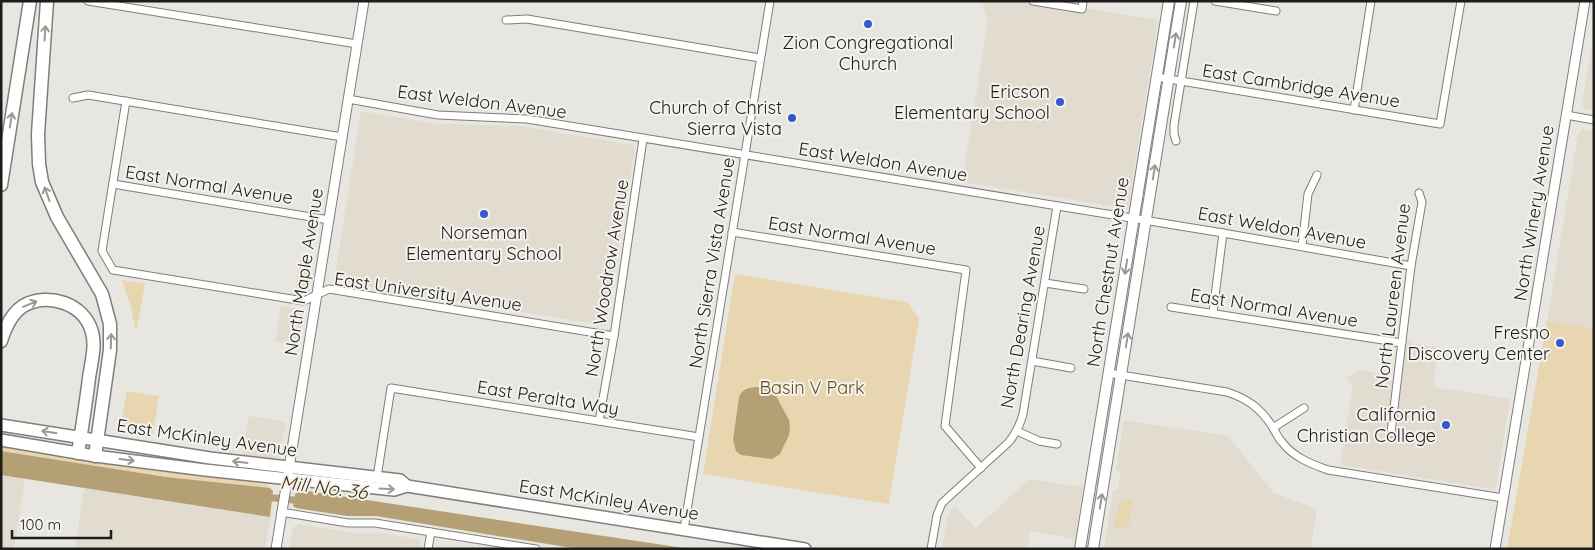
<svg xmlns="http://www.w3.org/2000/svg" width="1595" height="550" viewBox="0 0 1595 550" font-family="Quicksand,sans-serif">
	<rect width="100%" height="100%" fill="#e8e6e1"/>
	<g fill="#e2dcd0">
		<polygon points="982,1 1043,1 1158,20 1128,209 962,182 988,21"/>
		<polygon points="1594,34 1594,111 1586,110 1582,105"/>
		<polygon points="361,111 439,124 521,126 633,145 635,148 606,326 334,281"/>
		<polygon points="1583,129 1594,131 1594,328 1547,321 1578,133"/>
		<polygon points="281,306 304,310 298,346 275,342"/>
		<polygon points="1410,338 1409,343 1439,348 1433,387 1510,399 1496,487 1493,489 1340,465 1353,386 1346,378 1360,370 1386,375 1385,379 1394,380 1399,349 1406,345"/>
		<polygon points="249,416 286,422 280,454 274,459 242,455"/>
		<polygon points="1124,420 1228,436 1274,493 1317,509 1311,549 1104,549 1113,491 1118,489 1120,473 1116,470"/>
		<polygon points="1,475 25,479 14,549 1,549"/>
		<polygon points="1029,479 1083,487 1075,539 1030,531 1027,549 942,549 947,516 955,506 976,528"/>
		<polygon points="84,488 270,517 265,549 75,549"/>
		<polygon points="298,524 352,533 381,533 419,539 421,542 420,549 289,549 293,528"/>
	</g>
	<g fill="#e7d6af">
		<polygon points="301,257 313,259 307,292 295,290"/>
		<polygon points="735,274 907,302 919,319 889,504 703,474"/>
		<polygon points="122,280 145,284 136,333 131,307"/>
		<polygon points="1547,321 1594,328 1594,549 1507,549"/>
		<polygon points="127,391 159,396 153,434 130,430 121,423"/>
		<polygon points="1,446 68,458 267,484 270,488 166,477 1,451"/>
		<polygon points="1133,499 1129,526 1113,529 1119,503"/>
	</g>
	<g fill="#b4a074">
		<path d="M757,387L768,390L775,394L789,420L790,428L789,435L780,454L772,459L741,455L736,451L733,440L739,397C743,388 748,388 757,387Z"/>
		<polygon points="1,451 166,477 270,488 273,491 270,517 1,475"/>
		<polygon points="301,490 690,549 578,549 376,516 347,516 296,508 293,506 295,494"/>
	</g>
	<g fill="none" stroke-linecap="round" stroke-linejoin="round">
		<polyline stroke="#b4a074" stroke-width="7" points="264,497 303,501"/>
		<g stroke="#807e79" stroke-width="9">
			<g id="minor">
				<polyline points="88,1 357,44"/>
				<polyline points="1033,1 1082,9 1083,1"/>
				<polyline points="1215,1 1276,11"/>
				<polyline points="506,20 527,19 760,58"/>
				<polyline points="1157,77 1440,124 1461,1"/>
				<polyline points="73,98 88,95 342,137"/>
				<polyline points="348,99 438,115 527,119 1223,233 1411,266"/>
				<polyline points="126,101 102,251 113,270 304,301 329,289 614,336"/>
				<polyline points="1354,110 1371,1"/>
				<polyline points="1566,115 1594,120"/>
				<polyline points="1176,141 1174,134 1174,125 1194,1"/>
				<polyline points="113,184 329,220"/>
				<polyline points="732,232 966,270 945,426 981,468"/>
				<polyline points="1302,246 1308,194 1317,175"/>
				<polyline points="1045,283 1084,289"/>
				<polyline points="1171,307 1402,343"/>
				<polyline points="1213,312 1223,233"/>
				<polyline points="1032,361 1071,368"/>
				<path d="M1108,373L1227,392C1248,399 1260,408 1272,426C1275,431 1278,438 1282,442C1293,457 1311,464 1328,470L1503,498"/>
				<polyline points="599,421 614,336 643,139"/>
				<polyline points="1273,428 1304,408"/>
				<polyline points="1017,431 1039,441 1057,444"/>
				<polyline points="1391,433 1411,266 1422,202 1419,193"/>
				<polyline points="377,477 391,388 699,437"/>
				<polyline points="281,512 348,523 375,523 536,549"/>
				<polyline points="684,529 770,1"/>
				<polyline points="428,549 431,532"/>
				<path d="M931,549L937,515L942,503L1009,442C1016,433 1020,425 1023,414L1057,206"/>
			</g>
		</g>
		<g stroke="#807e79" stroke-width="11">
			<g id="tertiary">
				<polyline points="276,549 364,1"/>
				<polyline points="1495,549 1585,1"/>
			</g>
		</g>
		<g stroke="#807e79" stroke-width="12">
			<g id="secondary">
				<polyline points="1080,549 1169,1"/>
				<polyline points="1093,549 1181,1"/>
			</g>
		</g>
		<g stroke="#807e79" stroke-width="14">
			<g id="primary">
				<polyline points="1,425 210,458 400,480 407,486"/>
				<polyline points="1,440 95,456 205,470 394,490 407,486 805,549"/>
			</g>
		</g>
		<g stroke="#807e79" stroke-width="15">
			<g id="motorway">
				<polyline points="47,1 38,134 39,164 42,182 57,217 102,294 110,324 110,350 95,456"/>
				<polyline points="1,185 30,1"/>
				<path d="M1,341C5,328 11,314 23,306C48,292 84,303 92,332C96,347 91,363 89,378C86,403 82,428 78,453"/>
			</g>
		</g>
		<use href="#minor" stroke="#fff" stroke-width="7"/>
		<use href="#tertiary" stroke="#fff" stroke-width="9"/>
		<use href="#secondary" stroke="#fff" stroke-width="10"/>
		<use href="#primary" stroke="#fff" stroke-width="11"/>
		<use href="#motorway" stroke="#fff" stroke-width="12"/>
	</g>
	<defs><path id="oneway-shaft" d="M-6 0H5M1.5-3L5.5 0L1.5 3" fill="none" stroke-width="1.6" stroke-linecap="round" stroke-linejoin="round" transform="scale(1.25)"/></defs>
	<g stroke="#999998">
		<use href="#oneway-shaft" transform="translate(45 33) rotate(-86)"/>
		<use href="#oneway-shaft" transform="translate(1175 40) rotate(-81)"/>
		<use href="#oneway-shaft" transform="translate(11 120) rotate(-81)"/>
		<use href="#oneway-shaft" transform="translate(1154 172) rotate(-81)"/>
		<use href="#oneway-shaft" transform="translate(47 194) rotate(-110)"/>
		<use href="#oneway-shaft" transform="translate(1126 267) rotate(99)"/>
		<use href="#oneway-shaft" transform="translate(30 304) rotate(-22)"/>
		<use href="#oneway-shaft" transform="translate(1127 340) rotate(-81)"/>
		<use href="#oneway-shaft" transform="translate(111 341) rotate(-88)"/>
		<use href="#oneway-shaft" transform="translate(49 432) rotate(-171)"/>
		<use href="#oneway-shaft" transform="translate(127 460) rotate(7)"/>
		<use href="#oneway-shaft" transform="translate(240 462) rotate(-173)"/>
		<use href="#oneway-shaft" transform="translate(387 489) rotate(3)"/>
		<use href="#oneway-shaft" transform="translate(1101 501) rotate(-81)"/>
	</g>
	<g fill="#3659ca" stroke="#f5f3ee" stroke-width="2">
		<circle cx="868" cy="24" r="5"/>
		<circle cx="1060" cy="102" r="5"/>
		<circle cx="792" cy="118" r="5"/>
		<circle cx="484" cy="214" r="5"/>
		<circle cx="1560" cy="343" r="5"/>
		<circle cx="1446" cy="425" r="5"/>
	</g>
	<g text-anchor="middle" stroke-width="4" stroke-linejoin="round" paint-order="stroke">
		<g font-size="18" fill="#1d1c1a" stroke="#f5f3ee" text-anchor="end">
			<text x="868" y="49" text-anchor="middle">Zion Congregational<tspan x="868" dy="21">Church</tspan></text>
			<text x="1050" y="98">Ericson<tspan x="1050" dy="21">Elementary School</tspan></text>
			<text x="782" y="114">Church of Christ<tspan x="782" dy="21">Sierra Vista</tspan></text>
			<text x="484" y="239" text-anchor="middle">Norseman<tspan x="484" dy="21">Elementary School</tspan></text>
			<text x="1550" y="339">Fresno<tspan x="1550" dy="21">Discovery Center</tspan></text>
			<text x="1436" y="421">California<tspan x="1436" dy="21">Christian College</tspan></text>
		</g>
		<g font-size="18" fill="#1d1c1a" stroke="#f5f3ee">
			<text transform="translate(1301 86) rotate(9)" y="6">East Cambridge Avenue</text>
			<text transform="translate(482 102) rotate(7)" y="6">East Weldon Avenue</text>
			<text transform="translate(883 162) rotate(9)" y="6">East Weldon Avenue</text>
			<text transform="translate(209 185) rotate(9)" y="6">East Normal Avenue</text>
			<text transform="translate(1534 213) rotate(-81)" y="6">North Winery Avenue</text>
			<text transform="translate(1282 228) rotate(10)" y="6">East Weldon Avenue</text>
			<text transform="translate(852 236) rotate(9)" y="6">East Normal Avenue</text>
			<text transform="translate(712 263) rotate(-81)" y="6">North Sierra Vista Avenue</text>
			<text transform="translate(304 272) rotate(-81)" y="6">North Maple Avenue</text>
			<text transform="translate(1108 272) rotate(-81)" y="6">North Chestnut Avenue</text>
			<text transform="translate(607 278) rotate(-81)" y="6">North Woodrow Avenue</text>
			<text transform="translate(428 292) rotate(8)" y="6">East University Avenue</text>
			<text transform="translate(1393 296) rotate(-83)" y="6">North Laureen Avenue</text>
			<text transform="translate(1274 308) rotate(9)" y="6">East Normal Avenue</text>
			<text transform="translate(1023 317) rotate(-80)" y="6">North Dearing Avenue</text>
			<text transform="translate(548 398) rotate(9)" y="6">East Peralta Way</text>
			<text transform="translate(207 438) rotate(8)" y="6">East McKinley Avenue</text>
			<text transform="translate(609 500) rotate(9)" y="6">East McKinley Avenue</text>
		</g>
		<g font-size="18" fill="#654f1a" stroke="#f5f3ee">
			<text x="812" y="394">Basin V Park</text>
		</g>
		<g font-size="19" font-style="italic" fill="#41320d" stroke="#f5f3ee">
			<text transform="translate(324 487) rotate(7)" y="7">Mill No. 36</text>
		</g>
	</g>
	<rect width="1595" height="550" fill="none" stroke="#1d1c1a" stroke-width="5"/>
	<path d="M12 530v8h99v-8" fill="none" stroke="#1d1c1a" stroke-width="2.5"/>
	<text x="20" y="530" font-size="15" fill="#1d1c1a" stroke="#f5f3ee" stroke-width="4" paint-order="stroke">100 m</text>
</svg>
